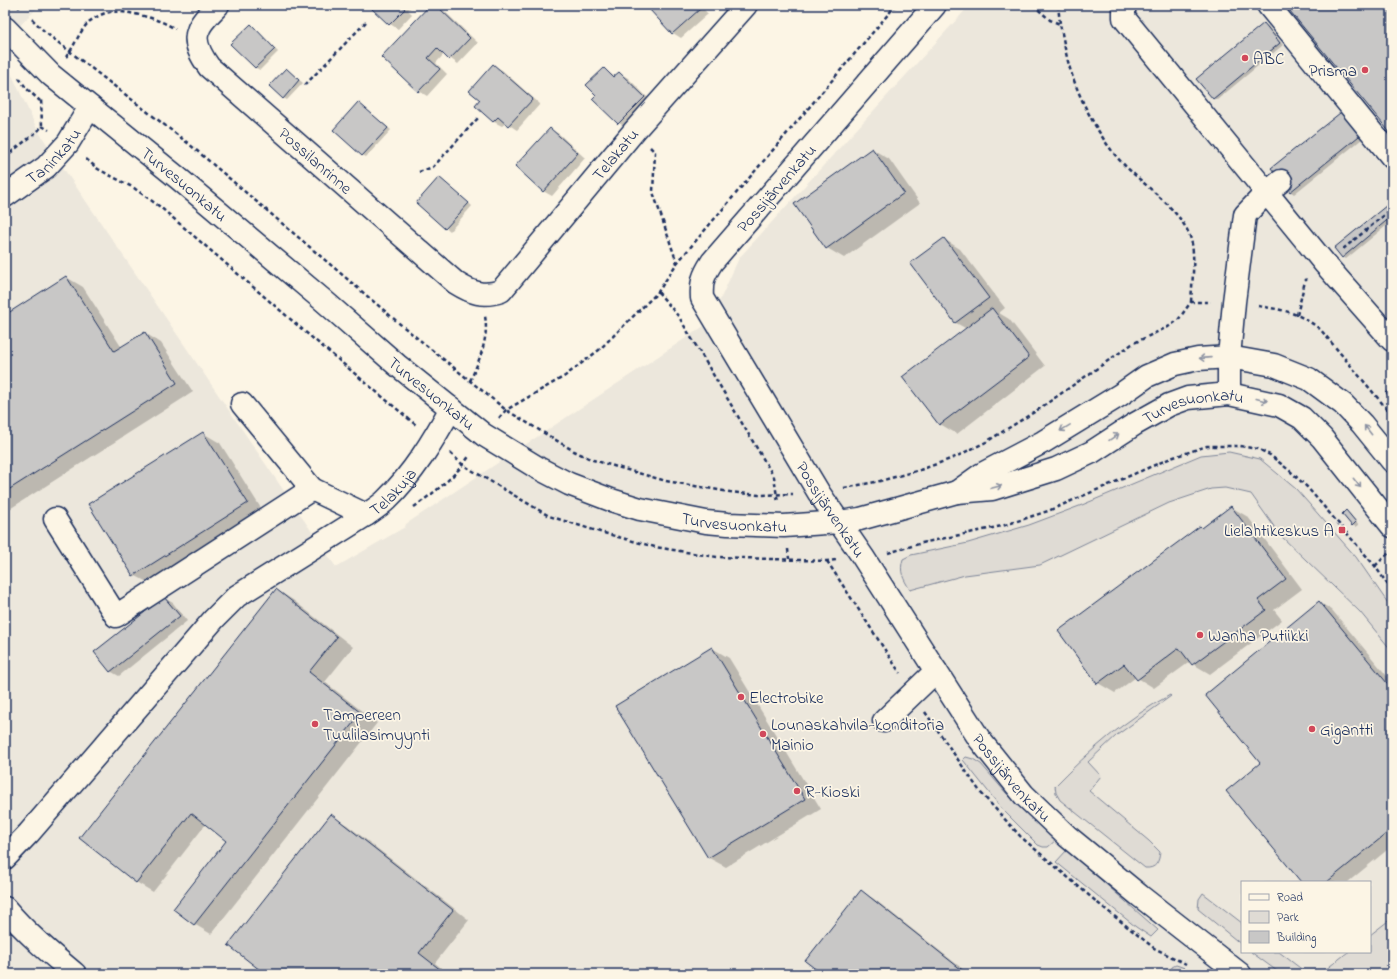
<svg xmlns="http://www.w3.org/2000/svg" width="1397" height="979" viewBox="0 0 1397 979" font-family="'Indie Flower',sans-serif">
	<rect width="100%" height="100%" fill="#fcf5e5"/>
	<filter id="ink" filterUnits="userSpaceOnUse"><feTurbulence type="fractalNoise" baseFrequency=".025" numOctaves="2"/><feDisplacementMap in="SourceGraphic" scale="8" xChannelSelector="R" yChannelSelector="G"/><feConvolveMatrix kernelMatrix="1 2 1 2 8 2 1 2 1" color-interpolation-filters="sRGB"/></filter>
	<g filter="url(#ink)">
		<g fill="#ece7dc" fill-rule="evenodd">
			<polygon points="5,5 40,5 5,41"/>
			<path d="M970,5H1392V974H5V60L38,131L336,567L405,527L406,524L710,322L739,258ZM1242,882H1370V952H1242Z"/>
		</g>
		<g fill="#dfdbd4" stroke="#7d8599">
			<path d="M1229,452L1260,459L1296,489L1356,557L1392,609V651L1360,612L1280,535L1251,494L1225,488L1211,489L1169,503L1040,565L965,575L910,590C903,578 899,572 903,559L911,555L968,543L1029,525L1082,505L1201,455Z"/>
			<path d="M1170,695L1171,696L1117,735L1088,762L1101,776L1089,791L1149,841L1160,852C1159,862 1156,869 1145,868L1060,800L1056,793L1055,786C1089,751 1127,718 1170,695Z"/>
			<polygon points="966,757 973,759 981,764 1006,793 1056,840 1048,847 1043,847 1038,845 1003,810 963,760"/>
			<polygon points="1067,850 1158,930 1151,937 1136,927 1056,862"/>
			<polygon points="1203,893 1242,923 1242,945 1198,909 1199,899"/>
			<polygon points="1392,918 1392,974 1281,974 1251,952 1279,952 1304,971 1325,970 1348,952 1370,952 1370,935"/>
			<polygon points="1176,965 1185,968 1191,974 1175,974 1171,971 1172,967"/>
		</g>
		<g fill="#0003">
			<polygon points="376,5 413,5 408,10 412,14 398,29 390,24"/>
			<polygon points="431,5 436,5 441,8 478,43 458,64 444,54 436,63 447,74 427,96 419,91 382,57"/>
			<polygon points="654,5 700,5 708,14 681,38 673,33"/>
			<polygon points="1264,24 1268,26 1283,45 1217,100 1213,98"/>
			<polygon points="255,28 278,52 260,70 256,68 232,44"/>
			<polygon points="493,65 502,70 540,104 517,130 506,123 502,126 494,122 476,106 481,100"/>
			<polygon points="286,69 303,83 287,100 283,98"/>
			<polygon points="604,69 615,77 619,73 628,78 652,102 627,128 619,123 593,99 598,95"/>
			<polygon points="359,103 391,130 366,157 362,155"/>
			<polygon points="1345,110 1367,135 1294,194 1290,191"/>
			<polygon points="550,129 559,134 585,158 552,196 543,191"/>
			<polygon points="872,149 889,159 920,203 844,258 827,248"/>
			<polygon points="440,178 472,206 450,231 418,203"/>
			<polygon points="1392,202 1392,221 1346,259 1343,257"/>
			<polygon points="944,239 960,249 1005,308 999,313 1009,319 1045,366 957,434 940,424 967,329 956,323 912,263"/>
			<polygon points="66,277 83,287 122,348 145,333 161,343 193,392 5,512 5,316"/>
			<polygon points="203,433 220,443 264,513 151,584 134,575"/>
			<polygon points="1231,507 1248,517 1302,589 1274,610 1282,620 1210,674 1193,664 1191,661 1154,688 1136,677 1115,693 1098,683 1202,529"/>
			<polygon points="1346,512 1350,514 1359,525 1356,527 1352,525"/>
			<polygon points="277,590 293,600 353,647 325,682 377,723 211,934 194,924 228,841 206,824 153,892 136,882"/>
			<polygon points="164,598 173,603 187,621 119,676 110,671"/>
			<polygon points="1319,602 1332,610 1392,682 1392,846 1348,882 1302,882 1262,763"/>
			<polygon points="712,648 729,658 821,809 726,867 709,858 616,707"/>
			<polygon points="331,816 347,825 469,920 435,963 449,974 267,974"/>
			<polygon points="861,891 874,899 969,974 823,974"/>
		</g>
		<g fill="#c8c7c6" stroke="#1b2f5e">
			<polygon points="375,5 401,5 405,9 389,25 371,8"/>
			<polygon points="430,5 436,5 470,38 449,60 437,48 428,58 440,69 418,92 381,57"/>
			<polygon points="653,5 697,5 700,9 672,34 649,9"/>
			<polygon points="1285,5 1392,5 1392,135"/>
			<polygon points="1264,23 1280,43 1213,99 1196,79"/>
			<polygon points="251,24 275,49 255,68 230,44"/>
			<polygon points="493,64 533,99 508,126 498,117 493,122 475,106 480,100 469,91"/>
			<polygon points="286,68 299,80 283,99 269,86"/>
			<polygon points="604,68 613,77 619,72 645,97 618,124 592,99 596,95 586,85"/>
			<polygon points="358,102 388,128 362,156 333,130"/>
			<polygon points="1345,109 1364,132 1290,192 1271,168"/>
			<polygon points="550,128 578,153 543,192 515,166"/>
			<polygon points="872,148 904,193 826,249 794,204"/>
			<polygon points="439,177 469,203 445,229 416,203"/>
			<polygon points="1392,201 1392,216 1342,258 1334,248"/>
			<polygon points="944,238 989,298 955,323 910,263"/>
			<polygon points="66,276 114,351 145,332 177,383 5,492 5,315"/>
			<polygon points="992,308 1029,357 939,425 902,377"/>
			<polygon points="1390,390 1392,392 1392,400 1386,393"/>
			<polygon points="203,432 248,503 133,576 88,504"/>
			<polygon points="1231,506 1286,579 1258,600 1266,610 1192,665 1179,648 1137,680 1124,664 1097,684 1058,631 1200,526 1202,528"/>
			<polygon points="1346,510 1356,522 1352,526 1342,514"/>
			<polygon points="276,589 337,637 309,672 361,713 194,925 173,909 226,841 191,813 136,883 79,838"/>
			<polygon points="164,597 180,616 110,672 94,652"/>
			<polygon points="1319,601 1392,689 1392,829 1327,882 1301,882 1226,791 1260,763 1205,695"/>
			<polygon points="712,647 805,799 708,858 615,706"/>
			<polygon points="331,814 453,910 419,953 446,974 265,974 228,945"/>
			<polygon points="861,890 967,974 822,974 805,961"/>
		</g>
		<g fill="none" stroke-linecap="round" stroke-linejoin="round">
			<g stroke="#1b2f5e" stroke-width="25">
				<g id="minor">
					<path id="s1" d="M218,5C212,12 201,21 198,31C193,43 202,57 209,67L456,283C472,293 483,297 501,291L635,130L746,5"/>
					<path id="s2" d="M935,5L712,262C703,276 701,282 702,298L819,493L863,557L980,740L1024,795L1067,836L1140,896L1240,974"/>
					<polyline points="1124,5 1124,18 1325,264 1392,340"/>
					<polyline points="1268,5 1392,157"/>
					<path id="s3" d="M5,196L46,167L68,143L90,107"/>
					<polyline points="1229,394 1229,357 1234,302 1245,215 1266,193 1281,181"/>
					<polyline points="312,489 366,515"/>
					<polyline points="55,519 116,616 312,489 242,404"/>
					<polyline points="884,721 936,671"/>
					<path id="s4" d="M5,858L29,833L214,619L237,596L366,515C373,510 380,506 386,500C413,474 433,441 451,408"/>
					<path d="M5,908C26,933 50,953 75,974"/>
				</g>
			</g>
			<g stroke="#1b2f5e" stroke-width="25">
				<g id="major">
					<path id="s5" d="M5,28L51,75L178,178L324,301L397,365L484,435L538,468L569,484L611,500L640,509L706,522L728,524L784,526L839,522L860,519L957,492L992,489L1056,469L1092,452L1135,424L1169,405L1188,398L1229,394L1279,405L1302,418L1322,438L1392,526"/>
					<polyline points="957,492 982,474 1043,442 1120,395 1147,376 1175,364 1198,359 1229,357 1274,365 1309,379 1343,404 1362,424 1392,461"/>
				</g>
			</g>
			<g stroke="#1b2f5e" stroke-width="2.5" stroke-dasharray="4 3" stroke-linecap="butt">
				<polyline points="17,5 21,9"/>
				<path d="M1033,5L1050,20L1060,24C1063,37 1065,51 1069,65C1077,94 1094,127 1112,151C1133,180 1186,209 1192,244C1195,263 1192,283 1191,302"/>
				<polyline points="1058,5 1060,24"/>
				<polyline points="32,19 46,33 189,144 400,324 506,410 574,451 593,460 617,467 666,481 730,492 759,495 793,494"/>
				<path d="M66,57C75,46 79,31 90,21C96,17 103,13 110,12C127,10 161,19 175,29"/>
				<polyline points="19,78 27,89 40,101"/>
				<polyline points="305,85 366,22"/>
				<polyline points="42,126 49,130"/>
				<polyline points="650,147 655,152 653,192 677,263"/>
				<polyline points="5,157 38,131 42,126 41,98"/>
				<polyline points="86,159 98,169 134,188 159,206 310,336 416,425"/>
				<polyline points="419,172 433,167 479,117"/>
				<polyline points="1343,249 1392,209"/>
				<polyline points="658,292 679,317 774,477 778,503"/>
				<path d="M1258,306C1285,310 1297,312 1320,329L1392,415"/>
				<polyline points="1297,315 1305,281 1307,279"/>
				<path d="M470,381C479,361 489,339 485,316"/>
				<polyline points="499,418 506,410 565,376 599,350 658,292 677,263 896,5"/>
				<polyline points="450,453 463,465 549,516 600,532 655,547 717,557 827,561 836,560"/>
				<polyline points="844,488 880,481 920,470 953,458 986,442 1036,411 1132,344 1168,327 1178,320 1191,302 1211,302"/>
				<path d="M414,507C435,492 456,476 470,455"/>
				<polyline points="788,549 789,559"/>
				<polyline points="888,553 922,543 1002,526 1048,511 1171,458 1207,446 1240,446 1258,449 1270,455 1290,471 1307,487 1375,566 1392,591"/>
				<polyline points="827,561 900,673"/>
				<polyline points="1375,566 1392,550"/>
				<polyline points="925,712 981,793 1021,837 1099,904 1154,948 1186,964"/>
				<polyline points="99,970 103,974"/>
				<polyline points="1193,970 1198,974"/>
			</g>
			<use href="#minor" stroke="#fcf5e5" stroke-width="22"/>
			<use href="#major" stroke="#fcf5e5" stroke-width="22"/>
		</g>
		<defs><path id="oneway-shaft" d="M-6 0H5M1.5-3L5.5 0L1.5 3" fill="none" stroke-width="1.6" stroke-linecap="round" stroke-linejoin="round"/></defs>
		<g stroke="#8c92a2">
			<use href="#oneway-shaft" transform="translate(1205 358) rotate(176)"/>
			<use href="#oneway-shaft" transform="translate(1262 400) rotate(14)"/>
			<use href="#oneway-shaft" transform="translate(1065 428) rotate(149)"/>
			<use href="#oneway-shaft" transform="translate(1368 430) rotate(-128)"/>
			<use href="#oneway-shaft" transform="translate(1114 437) rotate(-34)"/>
			<use href="#oneway-shaft" transform="translate(1357 483) rotate(52)"/>
			<use href="#oneway-shaft" transform="translate(996 487) rotate(-15)"/>
		</g>
	</g>
	<g fill="#d1495b" stroke="#fcf5e5" stroke-width="1.5">
		<circle cx="1245" cy="58" r="4"/>
		<circle cx="1365" cy="70" r="4"/>
		<rect x="1338" y="526" width="8" height="8" rx="2"/>
		<circle cx="1200" cy="635" r="4"/>
		<circle cx="741" cy="697" r="4"/>
		<circle cx="315" cy="724" r="4"/>
		<circle cx="1312" cy="729" r="4"/>
		<circle cx="763" cy="734" r="4"/>
		<circle cx="797" cy="791" r="4"/>
	</g>
	<g text-anchor="middle" stroke-width="3.5" stroke-linejoin="round" paint-order="stroke">
		<g font-size="17" fill="#1b2f5e" stroke="#fcf5e5" text-anchor="start">
			<text x="1253" y="64">ABC</text>
			<text x="1357" y="76" text-anchor="end">Prisma</text>
			<text x="1334" y="536" text-anchor="end">Lielahtikeskus A</text>
			<text x="1208" y="641">Wanha Putiikki</text>
			<text x="749" y="703">Electrobike</text>
			<text x="323" y="720">Tampereen<tspan x="323" dy="20">Tuulilasimyynti</tspan></text>
			<text x="771" y="730">Lounaskahvila-konditoria<tspan x="771" dy="20">Mainio</tspan></text>
			<text x="1320" y="735">Gigantti</text>
			<text x="805" y="797">R-Kioski</text>
		</g>
		<g font-size="17" fill="#1b2f5e" stroke="#fcf5e5">
			<text dy="6" stroke="none"><textPath href="#s3" startOffset="63">Taninkatu</textPath></text>
			<text dy="6" stroke="none"><textPath href="#s1" startOffset="626">Telakatu</textPath></text>
			<text dy="6" stroke="none"><textPath href="#s1" startOffset="214">Possilanrinne</textPath></text>
			<text dy="6" stroke="none"><textPath href="#s5" startOffset="238">Turvesuonkatu</textPath></text>
			<text transform="translate(776 188) rotate(-49)" y="6">Possijärvenkatu</text>
			<text dy="6" stroke="none"><textPath href="#s5" startOffset="562">Turvesuonkatu</textPath></text>
			<text dy="6" stroke="none"><textPath href="#s5" startOffset="1381">Turvesuonkatu</textPath></text>
			<text dy="6" stroke="none"><textPath href="#s4" startOffset="538">Telakuja</textPath></text>
			<text dy="6" stroke="none"><textPath href="#s2" startOffset="626">Possijärvenkatu</textPath></text>
			<text dy="6" stroke="none"><textPath href="#s5" startOffset="898">Turvesuonkatu</textPath></text>
			<text dy="6" stroke="none"><textPath href="#s2" startOffset="950">Possijärvenkatu</textPath></text>
		</g>
	</g>
	<rect width="1397" height="979" fill="none" stroke="#fcf5e5" stroke-width="20"/>
	<rect x="10" y="10" width="1377" height="959" fill="none" stroke="#1b2f5e" stroke-width="1.5" filter="url(#ink)"/>
	<rect x="1241" y="881" width="130" height="72" fill="#fcf5e5" stroke="#a2a6af"/>
	<rect x="1249" y="894" width="20" height="6" fill="#fcf5e5" stroke="#a2a6af"/>
	<text x="1277" y="901" font-size="12" fill="#1b2f5e">Road</text>
	<rect x="1249" y="911" width="20" height="12" fill="#dfdbd4" stroke="#a2a6af"/>
	<text x="1277" y="921" font-size="12" fill="#1b2f5e">Park</text>
	<rect x="1249" y="931" width="20" height="12" fill="#c8c7c6" stroke="#a2a6af"/>
	<text x="1277" y="941" font-size="12" fill="#1b2f5e">Building</text>
</svg>
